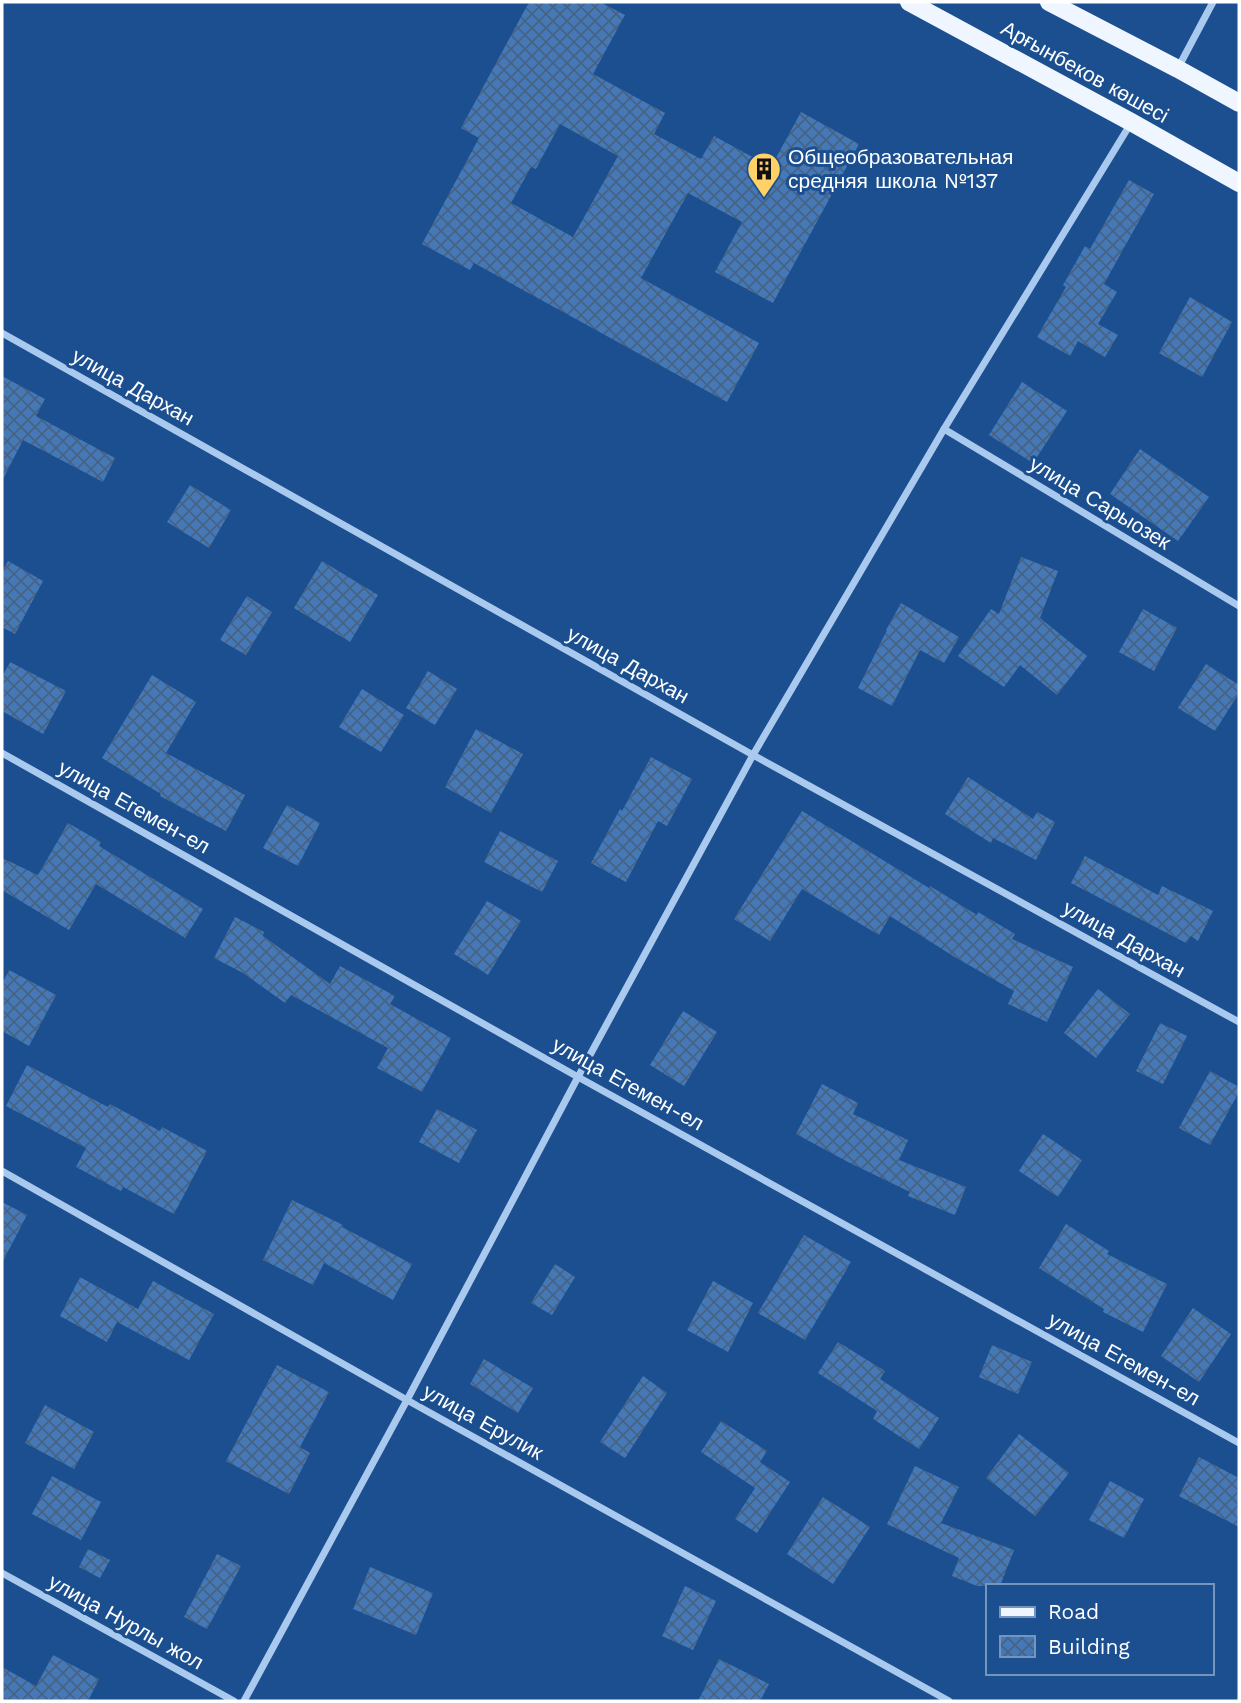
<svg xmlns="http://www.w3.org/2000/svg" width="1241" height="1703" viewBox="0 0 1241 1703" font-family="'Work Sans',sans-serif">
	<defs>
		<pattern id="building-cross-hatch" width="8" height="8" patternUnits="userSpaceOnUse" patternTransform="scale(1.75)"><rect width="8" height="8" fill="#4478b7"/><path d="M0 0l8 8M0 8l8-8" fill="none" stroke="#486282"/></pattern>
	</defs>
	<rect width="100%" height="100%" fill="#1b4f8f"/>
	<g fill="url(#building-cross-hatch)" fill-rule="evenodd">
		<path d="M529,2H600L625,15L593,74L665,113L654,134L701,159L714,136L771,167L801,112L859,144L773,303L715,272L742,222L688,193L641,278L759,343L727,402L474,263L470,270L422,244L479,138L461,128ZM560,124L618,156L573,237L511,203L531,167L536,169Z"/>
		<polygon points="1129,180 1154,194 1104,284 1117,292 1098,324 1118,335 1105,357 1078,341 1070,356 1037,337 1066,287 1063,285 1085,246 1090,249"/>
		<polygon points="1190,297 1232,322 1202,377 1159,353"/>
		<polygon points="2,376 45,399 36,416 115,458 103,482 23,440 2,481"/>
		<polygon points="1022,382 1067,411 1033,463 989,435"/>
		<polygon points="1140,449 1209,497 1178,541 1110,494"/>
		<polygon points="190,485 231,510 209,548 167,522"/>
		<polygon points="1021,557 1058,571 1040,618 1087,656 1057,695 1020,665 1004,687 958,656 991,609 999,614"/>
		<polygon points="8,561 43,581 15,634 2,627 2,572"/>
		<polygon points="322,561 378,595 350,642 294,608"/>
		<polygon points="247,596 272,612 246,655 220,640"/>
		<polygon points="901,603 959,637 944,663 920,650 892,706 858,688 887,630 886,630"/>
		<polygon points="1143,609 1177,628 1154,671 1119,652"/>
		<polygon points="10,662 66,691 43,734 2,711 2,677"/>
		<polygon points="1206,664 1239,685 1239,693 1215,731 1178,708"/>
		<polygon points="428,671 457,689 435,725 406,708"/>
		<polygon points="152,675 196,702 166,753 245,795 226,831 160,796 161,794 102,758"/>
		<polygon points="362,689 404,715 381,752 339,727"/>
		<polygon points="476,729 523,754 491,813 445,787"/>
		<polygon points="651,757 692,779 667,826 658,821 626,882 591,863 620,809 622,811"/>
		<polygon points="968,777 1033,819 1037,812 1055,822 1036,860 993,838 991,843 945,814"/>
		<polygon points="287,805 320,823 298,866 263,848"/>
		<polygon points="802,811 929,888 930,886 977,915 978,912 1015,934 1012,939 1073,967 1047,1022 1008,1004 1014,991 953,956 890,916 879,935 802,889 770,941 734,919"/>
		<polygon points="68,823 101,842 99,846 203,909 185,938 96,884 69,930 2,890 2,858 38,875"/>
		<polygon points="500,831 558,861 542,892 484,862"/>
		<polygon points="1085,856 1158,895 1162,886 1213,911 1198,941 1191,936 1186,943 1071,883"/>
		<polygon points="487,901 521,921 488,975 454,954"/>
		<polygon points="235,917 264,932 263,936 330,984 340,966 395,996 390,1004 451,1038 422,1092 377,1068 388,1048 291,995 285,1003 243,973 214,958"/>
		<polygon points="9,970 56,995 29,1046 2,1031 2,984"/>
		<polygon points="1098,989 1130,1014 1096,1058 1064,1033"/>
		<polygon points="683,1011 717,1032 684,1086 650,1065"/>
		<polygon points="1160,1023 1187,1036 1163,1084 1136,1071"/>
		<polygon points="27,1065 108,1107 110,1104 160,1131 162,1127 207,1151 174,1214 123,1187 121,1191 76,1167 86,1148 6,1106"/>
		<polygon points="1210,1071 1239,1087 1239,1092 1210,1145 1179,1128"/>
		<polygon points="822,1084 858,1103 853,1114 908,1140 899,1160 966,1187 955,1215 908,1196 910,1192 848,1162 796,1134"/>
		<polygon points="437,1109 477,1130 459,1163 419,1142"/>
		<polygon points="1043,1134 1082,1160 1058,1197 1019,1171"/>
		<polygon points="292,1200 343,1225 342,1227 412,1264 393,1300 324,1263 313,1285 263,1260"/>
		<polygon points="2,1202 27,1215 2,1263"/>
		<polygon points="1066,1224 1109,1251 1107,1254 1167,1284 1143,1332 1103,1312 1104,1309 1039,1268"/>
		<polygon points="804,1235 851,1262 805,1340 758,1313"/>
		<polygon points="555,1264 575,1277 552,1315 531,1303"/>
		<polygon points="80,1277 138,1309 153,1281 214,1314 189,1360 117,1322 107,1342 60,1316"/>
		<polygon points="713,1281 753,1303 728,1352 687,1330"/>
		<polygon points="1193,1308 1231,1334 1199,1382 1161,1356"/>
		<polygon points="838,1342 885,1371 880,1379 939,1418 919,1449 873,1419 877,1411 818,1373"/>
		<polygon points="992,1345 1032,1362 1018,1394 979,1377"/>
		<polygon points="484,1359 533,1388 518,1413 470,1384"/>
		<polygon points="277,1365 329,1392 300,1447 310,1453 289,1494 226,1461"/>
		<polygon points="643,1376 667,1393 625,1458 600,1442"/>
		<polygon points="45,1405 94,1432 74,1469 25,1443"/>
		<polygon points="721,1421 767,1451 760,1462 790,1482 757,1533 735,1519 755,1488 701,1452"/>
		<polygon points="1019,1434 1069,1473 1035,1516 986,1478"/>
		<polygon points="1199,1457 1239,1478 1239,1527 1179,1496"/>
		<polygon points="915,1466 959,1487 941,1523 1014,1550 1000,1586 977,1586 952,1576 959,1558 887,1524"/>
		<polygon points="52,1476 101,1502 81,1540 32,1514"/>
		<polygon points="1110,1481 1144,1499 1124,1538 1089,1520"/>
		<polygon points="823,1497 870,1527 833,1584 787,1554"/>
		<polygon points="88,1549 110,1560 100,1578 79,1567"/>
		<polygon points="217,1554 241,1566 207,1629 184,1617"/>
		<polygon points="370,1567 433,1593 416,1635 353,1609"/>
		<polygon points="685,1586 716,1601 693,1650 662,1636"/>
		<polygon points="53,1655 99,1679 88,1701 2,1701 2,1667 36,1686"/>
		<polygon points="719,1659 769,1684 760,1701 698,1701"/>
	</g>
	<g fill="none" stroke-linecap="round" stroke-linejoin="round">
		<g stroke="#a9c9ee" stroke-width="7">
			<polyline points="1178,68 1213,2"/>
			<polyline points="2,333 753,755 1239,1022"/>
			<polyline points="944,429 1239,606"/>
			<polyline points="2,753 578,1077 1239,1443"/>
			<polyline points="2,1171 407,1400 949,1701"/>
			<polyline points="2,1573 234,1701"/>
			<polyline points="244,1701 407,1400 578,1077 753,755 944,429 1131,123"/>
		</g>
		<g stroke="#f0f6ff" stroke-width="18">
			<polyline points="909,2 1131,122 1239,183"/>
			<polyline points="1049,2 1178,69 1239,103"/>
		</g>
	</g>
	<defs>
		<g id="building-pin" transform="scale(1.75)"><path d="M0 17L-7.5 6A9.5 9.5 0 1 1 7.5 6Z" fill="#ffd166" stroke="#1b4f8f"/><path d="M-4-6H4V6H1V3H-1V6H-4ZM-2.5-4.3h1.7v1.8h-1.7ZM.8-4.3h1.7v1.8H.8ZM-2.5-1h1.7V.8h-1.7ZM.8-1h1.7V.8H.8Z" fill="#111"/></g>
	</defs>
	<g fill-rule="evenodd">
		<use href="#building-pin" x="764" y="169"/>
	</g>
	<g text-anchor="middle" stroke-width="6" stroke-linejoin="round" paint-order="stroke">
		<g font-size="21" fill="#fff" stroke="#1b4f8f">
			<text transform="translate(1085 72) rotate(29)" y="7">Арғынбеков көшесі</text>
			<text transform="translate(133 387) rotate(29)" y="7">улица Дархан</text>
			<text transform="translate(1100 503) rotate(31)" y="7">улица Сарыозек</text>
			<text transform="translate(628 665) rotate(29)" y="7">улица Дархан</text>
			<text transform="translate(134 807) rotate(29)" y="7">улица Егемен-ел</text>
			<text transform="translate(1124 939) rotate(29)" y="7">улица Дархан</text>
			<text transform="translate(628 1084) rotate(29)" y="7">улица Егемен-ел</text>
			<text transform="translate(1124 1359) rotate(29)" y="7">улица Егемен-ел</text>
			<text transform="translate(483 1422) rotate(29)" y="7">улица Ерулик</text>
			<text transform="translate(126 1622) rotate(29)" y="7">улица Нурлы жол</text>
		</g>
		<g font-size="21" fill="#fff" stroke="#1b4f8f" text-anchor="start">
			<text x="788" y="164">Общеобразовательная<tspan x="788" dy="24">средняя школа №137</tspan></text>
		</g>
	</g>
	<rect width="1241" height="1703" fill="none" stroke="#ffffff" stroke-width="7"/>
	<rect x="986" y="1584" width="228" height="91" fill="#1b4f8f" stroke="#7695bc" stroke-width="2"/>
	<rect x="1000" y="1607" width="35" height="10" fill="#f0f6ff" stroke="#7695bc" stroke-width="2"/>
	<text x="1048" y="1619" font-size="21" fill="#ffffff">Road</text>
	<rect x="1000" y="1636" width="35" height="21" fill="url(#building-cross-hatch)" stroke="#7695bc" stroke-width="2"/>
	<text x="1048" y="1654" font-size="21" fill="#ffffff">Building</text>
</svg>
